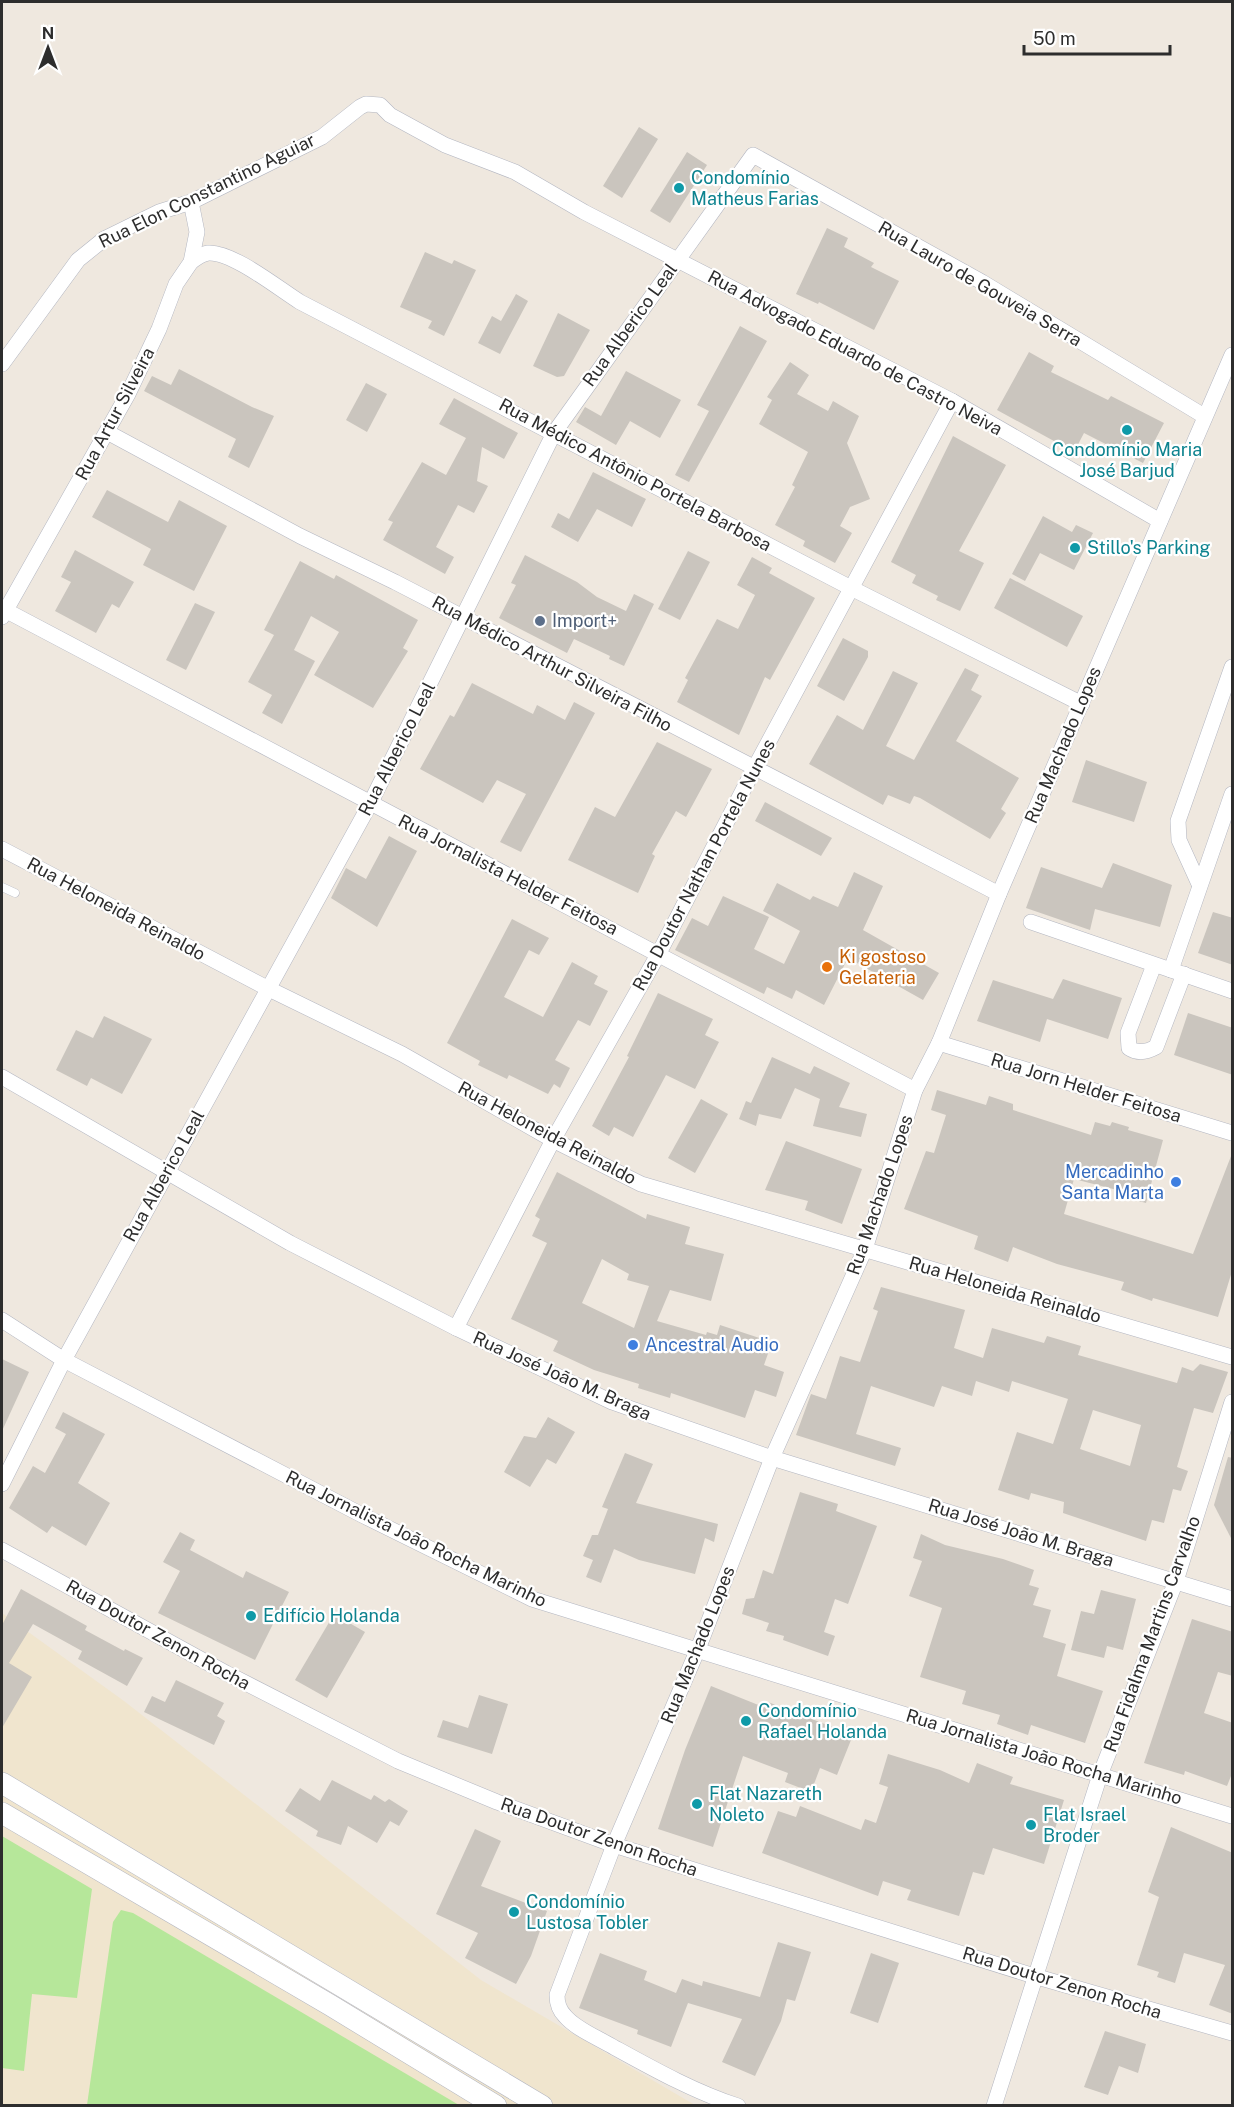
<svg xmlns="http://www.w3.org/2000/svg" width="1234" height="2107" viewBox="0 0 1234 2107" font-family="'Public Sans',sans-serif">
	<rect width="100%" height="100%" fill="#efe8df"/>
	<polygon fill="#f0e5ce" points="2,1613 124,1701 481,1980 695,2105 2,2105"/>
	<g fill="#b6e79a">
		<polygon points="2,1836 92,1889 77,1998 32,1994 24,2071 2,2068"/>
		<polygon points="121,1910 133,1913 459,2105 87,2105 113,1922"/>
	</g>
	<g fill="#cac5be" fill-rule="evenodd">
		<polygon points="639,127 658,139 622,198 603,186"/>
		<polygon points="687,152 707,165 670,223 650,211"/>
		<polygon points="827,228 848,238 844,247 874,263 871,267 899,281 874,330 819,302 818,304 796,294"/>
		<polygon points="425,252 452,264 454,260 476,270 444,336 428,328 432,321 400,307"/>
		<polygon points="516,294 528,301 500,354 478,343 492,316 501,321"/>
		<polygon points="558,313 590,330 564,376 557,377 533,366"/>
		<polygon points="740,326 767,341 689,482 675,475 709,411 697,405"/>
		<polygon points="1029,352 1054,366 1051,372 1108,400 1111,396 1164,423 1143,463 1084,433 1074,452 997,410"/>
		<polygon points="790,362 809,375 797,394 828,411 833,401 859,416 847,443 870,499 850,507 840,526 852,533 835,563 803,546 805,541 775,525 795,487 792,485 808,452 759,424 772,400 767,397"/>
		<polygon points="179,369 252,407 274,416 249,468 228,457 236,439 144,391 152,376 171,385"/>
		<polygon points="626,371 681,400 660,438 630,421 616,445 576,422 585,407 601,416"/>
		<polygon points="366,383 387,394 367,432 346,420"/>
		<polygon points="454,398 518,433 504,459 482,447 477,481 488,486 474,513 458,505 436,547 454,557 445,574 383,540 393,522 388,520 422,462 446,475 466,438 439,424"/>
		<polygon points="953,436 1006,465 959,551 984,563 960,611 936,600 938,596 912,583 916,575 891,562"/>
		<polygon points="593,472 646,499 632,527 597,509 578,542 551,527 558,513 569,519"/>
		<polygon points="107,490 168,522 179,500 227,526 194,591 143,565 151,549 92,517"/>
		<polygon points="1043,516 1072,532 1076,525 1093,533 1074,570 1040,553 1025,581 1012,574"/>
		<polygon points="75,550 134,582 119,608 112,604 96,633 55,611 71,582 61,577"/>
		<polygon points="688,551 710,562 680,620 658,609"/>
		<polygon points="525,555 577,582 597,597 626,611 634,594 654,604 624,666 609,659 610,656 574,639 567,653 499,618 516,585 511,583"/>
		<polygon points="752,557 772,568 769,573 815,598 770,680 765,677 739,735 677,702 688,680 685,678 717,619 738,629 755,595 737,585"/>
		<polygon points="300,561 334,579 336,575 418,620 403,648 408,651 373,708 314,675 339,632 311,616 294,650 315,661 282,724 262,713 272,695 248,682 274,635 264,630"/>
		<polygon points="1010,578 1083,616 1067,647 994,608"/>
		<polygon points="195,603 215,612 186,670 166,660"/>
		<polygon points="843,638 868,651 868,657 844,701 817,686"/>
		<polygon points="965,668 979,675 971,690 982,696 956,741 1019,778 1001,809 1006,813 990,839 920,798 914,796 910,804 888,795 883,805 809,764 837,715 863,730 893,671 918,683 886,746 914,760"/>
		<polygon points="472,683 533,714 537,705 565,720 574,702 595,713 521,852 500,842 526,794 497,780 483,803 420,769 450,715 454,717"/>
		<polygon points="657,742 712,769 686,817 676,811 652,854 655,856 638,893 568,860 595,807 615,817"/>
		<polygon points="1086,760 1147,782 1134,822 1072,802"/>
		<polygon points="765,802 832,838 821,856 755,821"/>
		<polygon points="389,836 417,851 377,927 331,898 346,868 366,879"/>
		<polygon points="1113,863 1172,885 1160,927 1095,909 1090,930 1026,908 1041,867 1102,888"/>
		<polygon points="854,872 883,886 863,930 939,973 923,1000 848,958 824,1005 796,990 792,999 767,987 764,994 675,950 692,918 708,926 723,896 769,917 754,949 784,964 800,931 763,911 777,883 810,900 813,896 838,907"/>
		<polygon points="1213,912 1233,918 1233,965 1198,953"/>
		<polygon points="512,919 549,938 539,955 529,950 504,997 543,1017 572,962 598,976 594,984 608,991 590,1026 578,1020 555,1060 570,1068 560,1088 554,1084 548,1094 509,1075 507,1079 478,1065 480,1061 447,1043"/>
		<polygon points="1063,979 1122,998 1108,1039 1047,1019 1040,1042 977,1021 993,980 1053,999"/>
		<polygon points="658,993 713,1019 705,1035 719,1042 695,1089 666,1075 633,1137 614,1127 609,1136 592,1126 629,1057 627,1056"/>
		<polygon points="1188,1013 1233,1028 1233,1075 1174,1055"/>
		<polygon points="104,1016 152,1039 122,1094 91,1078 87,1086 56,1070 76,1030 93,1038"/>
		<polygon points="772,1057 810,1074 814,1066 850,1083 839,1107 867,1114 861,1137 813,1126 820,1099 795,1088 781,1119 759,1114 756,1126 739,1119 746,1101 751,1103"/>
		<polygon points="937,1090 986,1105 989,1096 1013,1104 1013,1110 1091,1135 1095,1122 1110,1126 1112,1122 1129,1127 1128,1130 1163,1140 1146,1203 1123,1197 1125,1192 1074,1179 1064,1214 1193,1254 1233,1151 1233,1268 1218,1317 1153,1298 1152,1301 1121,1290 1124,1282 1057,1264 1013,1247 1008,1262 974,1249 978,1236 904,1209 926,1151 934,1153 946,1115 931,1110"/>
		<polygon points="701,1099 728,1114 695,1173 668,1158"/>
		<polygon points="786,1141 862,1169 842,1224 805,1210 808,1201 765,1190"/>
		<path d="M557,1172L646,1219L647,1214L690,1227L685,1244L724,1254L711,1301L670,1290L657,1321L706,1335L707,1332L717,1335L720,1325L772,1342L764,1365L784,1372L776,1397L755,1390L745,1418L671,1393L670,1398L638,1388L639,1384L594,1370L553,1351L558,1341L511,1319L547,1243L532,1236L540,1219L535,1216ZM602,1259L629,1274L627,1280L649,1286L634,1328L582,1303Z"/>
		<path d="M881,1287L965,1310L954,1348L983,1358L992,1328L1044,1343L1047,1336L1081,1346L1078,1355L1177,1383L1182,1367L1193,1371L1200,1364L1228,1372L1213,1413L1194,1408L1177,1467L1188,1471L1181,1491L1173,1489L1164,1523L1152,1520L1146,1541L1063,1513L1064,1502L1031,1493L1029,1500L998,1490L1017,1432L1053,1444L1068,1399L1012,1381L1009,1392L976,1381L972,1396L942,1386L934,1407L871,1386L856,1434L901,1448L895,1466L796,1435L811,1394L826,1399L840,1356L860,1362L878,1311L873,1309ZM1093,1410L1141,1425L1130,1466L1080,1449Z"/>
		<polygon points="2,1359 29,1372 2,1431"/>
		<polygon points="63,1412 105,1434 78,1483 110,1503 86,1546 52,1526 47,1533 9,1508 33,1466 45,1473 66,1434 55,1428"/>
		<polygon points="548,1417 575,1432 556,1464 547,1459 530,1487 504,1472 524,1436 536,1438"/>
		<polygon points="625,1453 653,1464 636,1503 718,1524 714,1542 705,1538 695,1574 639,1560 614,1549 601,1583 586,1577 593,1560 583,1556 592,1535 598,1535 608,1509 602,1507"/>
		<polygon points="1228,1457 1233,1458 1233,1542 1214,1505"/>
		<polygon points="800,1492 838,1504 836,1511 877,1526 848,1604 835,1599 824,1632 835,1636 828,1656 783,1640 784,1636 766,1631 769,1623 742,1614 746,1599 754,1598 763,1570 773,1574"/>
		<polygon points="180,1532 195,1540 190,1550 243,1578 246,1571 289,1592 255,1660 158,1613 180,1571 163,1562"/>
		<polygon points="921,1534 945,1545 1003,1559 1034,1570 1029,1585 1039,1588 1033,1605 1051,1610 1043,1637 1066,1644 1057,1676 1103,1691 1085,1743 1031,1725 1028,1735 997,1724 1000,1715 962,1704 966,1691 920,1677 942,1608 909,1596 922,1561 913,1558"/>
		<polygon points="21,1589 87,1626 85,1630 124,1651 125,1649 143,1658 127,1686 78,1659 82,1651 33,1624 9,1663 32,1677 2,1728 2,1625"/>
		<polygon points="1101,1590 1136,1599 1123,1650 1107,1646 1104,1658 1071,1650 1081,1611 1094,1614"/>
		<polygon points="334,1614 365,1632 327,1698 295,1680"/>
		<polygon points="1192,1619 1233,1632 1233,1676 1218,1672 1204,1713 1233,1723 1233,1771 1227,1786 1185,1771 1184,1775 1144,1763"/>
		<polygon points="176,1680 224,1703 217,1716 225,1721 214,1745 144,1712 152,1696 165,1702"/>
		<polygon points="711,1686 766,1708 768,1702 853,1735 837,1775 820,1768 811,1792 785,1782 788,1773 743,1756 713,1847 658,1829 685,1750"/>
		<polygon points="479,1695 508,1704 492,1754 437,1737 443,1720 468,1728"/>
		<polygon points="888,1754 940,1770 969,1783 977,1763 1013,1777 1010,1784 1064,1800 1044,1864 993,1848 984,1875 973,1872 959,1916 907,1900 911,1890 883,1881 878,1896 762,1853 778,1811 796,1817 800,1806 861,1830 865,1819 876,1823 888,1787 879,1784"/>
		<polygon points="332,1780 371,1800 374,1795 385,1802 389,1799 408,1811 399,1826 390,1821 377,1843 348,1826 341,1845 316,1836 318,1831 285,1811 300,1788 320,1801"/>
		<polygon points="1171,1827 1233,1853 1233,2014 1209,2005 1225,1965 1184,1953 1175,1983 1157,1977 1159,1972 1137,1965 1159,1897 1148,1892"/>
		<polygon points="475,1829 501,1841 481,1886 547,1911 531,1956 516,1984 465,1958 478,1933 436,1914"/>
		<polygon points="778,1942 811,1952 795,2001 787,1999 781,2021 755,2076 722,2062 742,2019 688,2003 671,2047 637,2034 638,2030 579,2008 600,1953 647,1971 644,1980 676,1993 682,1979 702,1986 703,1981 760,1997"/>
		<polygon points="871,1953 899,1963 878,2023 850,2013"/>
		<polygon points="1105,2031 1146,2044 1138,2073 1119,2066 1108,2095 1084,2087"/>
	</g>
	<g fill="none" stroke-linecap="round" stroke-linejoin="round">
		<g stroke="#b3b6c1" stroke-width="9">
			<polyline id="lane" points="2,887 15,893"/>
		</g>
		<g stroke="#b3b6c1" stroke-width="16">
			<g id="street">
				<path d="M191,262C196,258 202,254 208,253C232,251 279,289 300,302L853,589L1082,704"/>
				<polyline points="2,364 78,260 104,239 159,212 191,202 322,137 360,107 366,104 380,105 390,115 445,145 515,172 584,212 952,401 1160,521"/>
				<polyline points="1204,416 982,282 753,155 554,433 370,804 64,1360 362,1515 532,1599 1232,1816"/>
				<polyline points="107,432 300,536 395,582 999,894"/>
				<polyline points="5,610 915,1090"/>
				<polyline points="2,617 128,394 159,329 176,284 191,262 197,232 191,202"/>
				<polyline points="2,849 267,988 402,1054 553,1140 641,1184 1232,1357"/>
				<polyline points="1199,884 1179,840 1178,821 1232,667"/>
				<polyline points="1031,922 1232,991"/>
				<path d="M1154,965L1128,1033L1129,1048C1138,1054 1147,1052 1156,1047L1184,974"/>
				<polyline points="1171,970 1232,794"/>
				<polyline points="939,1043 1232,1133"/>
				<polyline points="2,1077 290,1243 456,1328 612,1402 772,1458 1232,1599"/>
				<polyline points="2,1320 64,1360 2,1484"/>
				<polyline points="456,1328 553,1140 659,953 754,769 952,401"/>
				<polyline points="2,1550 226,1673 398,1761 497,1802 614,1845 1034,1976 1232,2033"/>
				<path d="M738,2106C692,2091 650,2067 608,2044C594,2036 575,2028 565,2016C559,2010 557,2003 557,1995L614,1845L698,1649L772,1458L865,1249L915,1090L939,1043L999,894L1232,355"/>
				<polyline points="994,2106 1100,1775 1176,1581 1232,1402"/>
			</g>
		</g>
		<g stroke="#b3b6c1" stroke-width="22">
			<g id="secondary">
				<polyline points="2,1783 542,2106"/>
				<polyline points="2,1813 330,2005 496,2106"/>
			</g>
		</g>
		<use href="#lane" stroke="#fff" stroke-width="8"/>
		<use href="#street" stroke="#fff" stroke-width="15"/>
		<use href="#secondary" stroke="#fff" stroke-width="21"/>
	</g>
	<g fill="#0f9aa8" stroke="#fff" stroke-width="2">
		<circle cx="679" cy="188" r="6"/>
		<circle cx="1127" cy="430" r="6"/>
		<circle cx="1075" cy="548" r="6"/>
		<circle cx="251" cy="1616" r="6"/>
		<circle cx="746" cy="1721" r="6"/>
		<circle cx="697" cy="1804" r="6"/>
		<circle cx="1031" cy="1825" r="6"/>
		<circle cx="514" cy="1912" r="6"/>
	</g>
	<circle fill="#5c6f8a" stroke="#fff" stroke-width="2" cx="540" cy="621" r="6"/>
	<circle fill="#e8710a" stroke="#fff" stroke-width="2" cx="827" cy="967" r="6"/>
	<g fill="#3f7fe0" stroke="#fff" stroke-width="2">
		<circle cx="1176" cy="1182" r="6"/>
		<circle cx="633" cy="1345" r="6"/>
	</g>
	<g text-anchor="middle" stroke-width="4.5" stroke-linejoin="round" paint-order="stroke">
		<g font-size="18" fill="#0d838f" stroke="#fff" text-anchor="start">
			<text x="691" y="184">Condomínio<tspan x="691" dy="21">Matheus Farias</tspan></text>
			<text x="1127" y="456" text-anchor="middle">Condomínio Maria<tspan x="1127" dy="21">José Barjud</tspan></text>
			<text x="1087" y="554">Stillo's Parking</text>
			<text x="263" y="1622">Edifício Holanda</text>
			<text x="758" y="1717">Condomínio<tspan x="758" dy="21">Rafael Holanda</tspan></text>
			<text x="709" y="1800">Flat Nazareth<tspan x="709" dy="21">Noleto</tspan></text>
			<text x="1043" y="1821">Flat Israel<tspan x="1043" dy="21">Broder</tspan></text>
			<text x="526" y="1908">Condomínio<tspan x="526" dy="21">Lustosa Tobler</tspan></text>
		</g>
		<g font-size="18" fill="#2d2d2d" stroke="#fff">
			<text transform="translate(207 191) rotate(-26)" y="6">Rua Elon Constantino Aguiar</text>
			<text transform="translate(980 284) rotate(30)" y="6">Rua Lauro de Gouveia Serra</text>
			<text transform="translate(630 325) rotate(-54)" y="6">Rua Alberico Leal</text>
			<text transform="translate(855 353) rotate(28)" y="6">Rua Advogado Eduardo de Castro Neiva</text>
			<text transform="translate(115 414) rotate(-62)" y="6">Rua Artur Silveira</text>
			<text transform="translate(635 475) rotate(28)" y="6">Rua Médico Antônio Portela Barbosa</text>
			<text transform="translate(552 664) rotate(28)" y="6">Rua Médico Arthur Silveira Filho</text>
			<text transform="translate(1063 745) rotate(-67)" y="6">Rua Machado Lopes</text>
			<text transform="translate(397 749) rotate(-63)" y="6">Rua Alberico Leal</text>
			<text transform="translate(704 865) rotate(-62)" y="6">Rua Doutor Nathan Portela Nunes</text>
			<text transform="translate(508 875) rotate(27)" y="6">Rua Jornalista Helder Feitosa</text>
			<text transform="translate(116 909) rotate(28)" y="6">Rua Heloneida Reinaldo</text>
			<text transform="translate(1086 1088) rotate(17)" y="6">Rua Jorn Helder Feitosa</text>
			<text transform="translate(547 1133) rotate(28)" y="6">Rua Heloneida Reinaldo</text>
			<text transform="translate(164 1176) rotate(-61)" y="6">Rua Alberico Leal</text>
			<text transform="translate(880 1195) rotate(-71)" y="6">Rua Machado Lopes</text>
			<text transform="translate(1005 1290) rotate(16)" y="6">Rua Heloneida Reinaldo</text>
			<text transform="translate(562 1376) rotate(24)" y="6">Rua José João M. Braga</text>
			<text transform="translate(1021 1533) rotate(17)" y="6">Rua José João M. Braga</text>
			<text transform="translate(416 1539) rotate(26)" y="6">Rua Jornalista João Rocha Marinho</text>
			<text transform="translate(1152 1634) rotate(-70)" y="6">Rua Fidalma Martins Carvalho</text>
			<text transform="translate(158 1635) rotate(29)" y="6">Rua Doutor Zenon Rocha</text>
			<text transform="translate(698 1645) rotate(-68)" y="6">Rua Machado Lopes</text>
			<text transform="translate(1044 1757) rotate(17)" y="6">Rua Jornalista João Rocha Marinho</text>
			<text transform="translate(599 1837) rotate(19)" y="6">Rua Doutor Zenon Rocha</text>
			<text transform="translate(1062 1983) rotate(17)" y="6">Rua Doutor Zenon Rocha</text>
		</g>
		<g font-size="18" fill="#4e5e75" stroke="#fff" text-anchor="start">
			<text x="552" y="627">Import+</text>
		</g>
		<g font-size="18" fill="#c56008" stroke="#fff" text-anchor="start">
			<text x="839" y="963">Ki gostoso<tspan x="839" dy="21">Gelateria</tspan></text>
		</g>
		<g font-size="18" fill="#366cbe" stroke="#fff" text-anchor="end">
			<text x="1164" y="1178">Mercadinho<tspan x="1164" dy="21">Santa Marta</tspan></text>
			<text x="645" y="1351" text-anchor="start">Ancestral Audio</text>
		</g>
	</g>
	<rect width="1234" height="2107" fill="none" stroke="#2d2d2d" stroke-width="6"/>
	<g transform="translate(48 48)" stroke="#ffffff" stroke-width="4.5" paint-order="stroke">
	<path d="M0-4.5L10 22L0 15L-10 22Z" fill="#2d2d2d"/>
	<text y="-9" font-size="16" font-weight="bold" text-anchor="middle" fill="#2d2d2d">N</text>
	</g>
	<path d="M1024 45v9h146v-9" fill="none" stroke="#2d2d2d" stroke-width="3"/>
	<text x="1033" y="45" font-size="18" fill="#2d2d2d" stroke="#ffffff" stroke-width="4.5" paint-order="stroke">50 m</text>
</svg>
